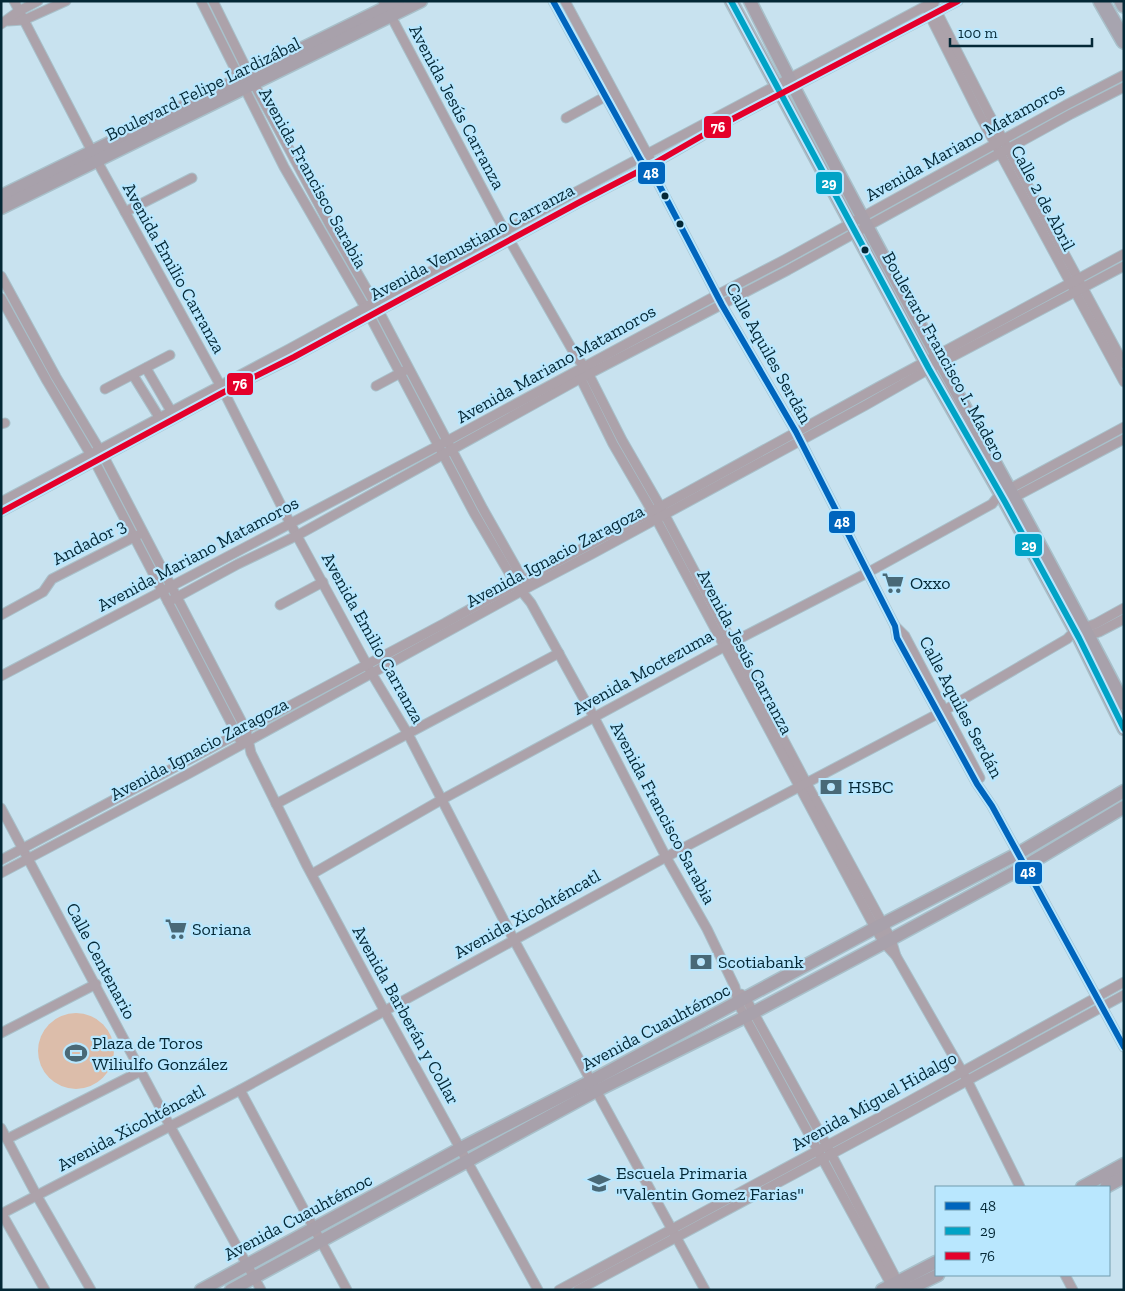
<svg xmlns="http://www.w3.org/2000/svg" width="1125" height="1291" viewBox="0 0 1125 1291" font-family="'Zilla Slab',serif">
	<rect width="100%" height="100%" fill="#c8e2ef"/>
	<circle fill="#dcbdaa" cx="76" cy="1051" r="38"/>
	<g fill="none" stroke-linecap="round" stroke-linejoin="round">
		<g stroke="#a8c0ca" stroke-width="11">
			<g id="minor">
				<polyline points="14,1 97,161 224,392 290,523 372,674 408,734 514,940 705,1290"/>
				<polyline points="201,1 284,167 365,307 474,513 515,583 531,603 594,717 666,857 707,929 735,987 738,1003 745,1017 894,1290"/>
				<polyline points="213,1 254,84 331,227 374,302 483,509 526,585"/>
				<polyline points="383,1 510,241 577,358 585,367 622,440 660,506 807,784 891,939 896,956"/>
				<polyline points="553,1 640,159 646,168 655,177 722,305 796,432 895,626 897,638 977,784 992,806 1124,1047"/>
				<polyline points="565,1 650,159"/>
				<polyline points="935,8 988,112 1124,364"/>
				<polyline points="928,12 980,116 1124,382"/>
				<polyline points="8,21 24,20 66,1"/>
				<polyline points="1,24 19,11 38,1"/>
				<polyline points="566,118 610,94"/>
				<polyline points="125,212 192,178"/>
				<polyline points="1,276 56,377 104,457 246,730 251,753 307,866 384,1010 538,1290"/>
				<polyline points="1,298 47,381 95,462 240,740"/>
				<polyline points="146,368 171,411"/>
				<polyline points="133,375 159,417"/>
				<polyline points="579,375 613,444 652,511 875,928 884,943 896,956 967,1080 1020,1187"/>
				<polyline points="376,386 404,371"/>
				<polyline points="105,389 170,355"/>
				<polyline points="1,424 5,423"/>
				<polyline points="1009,500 1124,439"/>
				<polyline points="1,502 289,349 572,194 935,1"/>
				<polyline points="1,512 224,392 294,357 578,203 653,164 721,125 958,1"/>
				<polyline points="168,602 238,564 298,535 581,378 788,270 1071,114 1124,87"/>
				<polyline points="280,605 323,582"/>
				<polyline points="1,615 43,592 52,579 138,535"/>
				<polyline points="895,626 905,636 980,778"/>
				<polyline points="1084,637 1099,632 1124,619"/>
				<polyline points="1,676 447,441 717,295 784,260 1066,105 1124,75"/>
				<polyline points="276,804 559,653"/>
				<polyline points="1,808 170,1126 261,1290"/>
				<path d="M1,860L445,623C516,583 588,546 660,507C814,422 969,337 1124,254"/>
				<polyline points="1,873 190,773 527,588 592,554 866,405 929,369 1124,266"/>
				<polyline points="312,874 441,800 733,642 867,573 992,504 1000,494 1124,427"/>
				<polyline points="741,994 746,999 827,1146 902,1290"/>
				<polyline points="1,1033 96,984"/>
				<polyline points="240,1090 347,1290"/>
				<polyline points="1,1128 37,1196 91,1290"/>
				<polyline points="7,1139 141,1071"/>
				<polyline points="1,1214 240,1090 666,857 945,710 1067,639 1075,631 1095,624 1124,608"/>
				<polyline points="2,1214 45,1290"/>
				<polyline points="1065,1275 1073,1290"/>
				<polyline points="559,1290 904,1104 1124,982"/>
				<polyline points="578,1290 908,1113 1124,995"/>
			</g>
		</g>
		<g stroke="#a8c0ca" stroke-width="15">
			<g id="secondary">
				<polyline points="731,1 929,369 1005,502 1079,638 1124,729"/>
				<path d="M750,1C821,143 897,283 973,422C1024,516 1076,609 1124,704"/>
				<polyline points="1,196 399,1"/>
				<polyline points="1,208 421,1"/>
				<polyline points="1082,1187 1124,1164"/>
				<polyline points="1106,1187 1124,1177"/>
				<polyline points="201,1290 461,1148 591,1081 875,928 1017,854 1124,791"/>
				<polyline points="231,1290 596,1091 745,1017 884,943 1024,867 1124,807"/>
				<polyline points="882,1290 936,1262"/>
				<polyline points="907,1290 938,1275"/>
			</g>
		</g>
		<g stroke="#a8c0ca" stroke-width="18">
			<g id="primary">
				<polyline points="1101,1 1124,41"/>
				<polyline points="1122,1 1124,5"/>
			</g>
		</g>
		<use href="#minor" stroke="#aca2aa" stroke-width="9"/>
		<use href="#secondary" stroke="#a8a1ab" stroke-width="12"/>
		<use href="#primary" stroke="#a7a4af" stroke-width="15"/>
		<g stroke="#b9e7fe" stroke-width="10">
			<polyline id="bus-1" points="553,1 640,159 646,168 655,177 722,305 796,432 895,626 897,638 977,784 992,806 1124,1047"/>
		</g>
		<g stroke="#b9e7fe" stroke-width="10">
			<polyline id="bus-2" points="731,1 929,369 1005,502 1079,638 1124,729"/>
		</g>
		<g stroke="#b9e7fe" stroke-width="10">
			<polyline id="bus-3" points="1,512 224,392 294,357 578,203 653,164 721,125 958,1"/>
		</g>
		<use href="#bus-1" stroke="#0065bd" stroke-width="6"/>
		<use href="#bus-2" stroke="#00a3c6" stroke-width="6"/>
		<use href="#bus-3" stroke="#e4002b" stroke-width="6"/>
	</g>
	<defs>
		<g id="supermarket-bare" transform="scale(1.725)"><path d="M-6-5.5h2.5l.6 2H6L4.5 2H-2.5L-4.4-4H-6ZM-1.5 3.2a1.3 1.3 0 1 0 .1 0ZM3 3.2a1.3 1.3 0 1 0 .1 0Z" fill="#496977" stroke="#b9e7fe" stroke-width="2.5" paint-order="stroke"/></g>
		<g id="bank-bare" transform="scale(1.725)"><path d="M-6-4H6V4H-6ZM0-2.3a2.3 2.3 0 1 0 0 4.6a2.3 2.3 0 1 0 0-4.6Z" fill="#496977" stroke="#b9e7fe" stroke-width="2.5" paint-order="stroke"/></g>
		<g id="stadium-bare" transform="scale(1.725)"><path d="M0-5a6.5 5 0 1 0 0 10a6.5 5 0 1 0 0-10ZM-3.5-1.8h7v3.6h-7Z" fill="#496977" stroke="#b9e7fe" stroke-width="2.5" paint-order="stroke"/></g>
		<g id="school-bare" transform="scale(1.725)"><path d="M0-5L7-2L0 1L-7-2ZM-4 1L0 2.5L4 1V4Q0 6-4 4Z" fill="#496977" stroke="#b9e7fe" stroke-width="2.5" paint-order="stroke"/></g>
	</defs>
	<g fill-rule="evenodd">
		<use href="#supermarket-bare" x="893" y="583"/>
		<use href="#bank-bare" x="831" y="787"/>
		<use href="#supermarket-bare" x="176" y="929"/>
		<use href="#bank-bare" x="701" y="962"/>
		<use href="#stadium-bare" x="76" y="1053"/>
		<use href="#school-bare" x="599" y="1183"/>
	</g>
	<g fill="#042836" stroke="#b9e7fe" stroke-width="2">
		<circle cx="665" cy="196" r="4.5"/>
		<circle cx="680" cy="224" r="4.5"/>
		<circle cx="865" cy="250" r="4.5"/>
	</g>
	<g text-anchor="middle" stroke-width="4.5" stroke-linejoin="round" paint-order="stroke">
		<g font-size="18" fill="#042836" stroke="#b9e7fe">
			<text transform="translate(203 89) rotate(-26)" y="6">Boulevard Felipe Lardizábal</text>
			<text transform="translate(457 107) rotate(62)" y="6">Avenida Jesús Carranza</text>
			<text transform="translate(965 142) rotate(-29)" y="6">Avenida Mariano Matamoros</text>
			<text transform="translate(313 178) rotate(61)" y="6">Avenida Francisco Sarabia</text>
			<text transform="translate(1043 198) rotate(62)" y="6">Calle 2 de Abril</text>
			<text transform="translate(472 242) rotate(-28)" y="6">Avenida Venustiano Carranza</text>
			<text transform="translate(174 268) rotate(61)" y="6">Avenida Emilio Carranza</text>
			<text transform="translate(769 353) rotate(61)" y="6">Calle Aquiles Serdán</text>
			<text transform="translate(944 356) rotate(61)" y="6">Boulevard Francisco I. Madero</text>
			<text transform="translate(556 364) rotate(-29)" y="6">Avenida Mariano Matamoros</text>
			<text transform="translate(89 542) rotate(-27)" y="6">Andador 3</text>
			<text transform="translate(198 554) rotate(-28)" y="6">Avenida Mariano Matamoros</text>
			<text transform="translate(555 556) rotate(-28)" y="6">Avenida Ignacio Zaragoza</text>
			<text transform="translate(373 638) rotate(61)" y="6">Avenida Emilio Carranza</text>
			<text transform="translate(745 652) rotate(62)" y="6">Avenida Jesús Carranza</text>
			<text transform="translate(643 672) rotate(-29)" y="6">Avenida Moctezuma</text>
			<text transform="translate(961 707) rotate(62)" y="6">Calle Aquiles Serdán</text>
			<text transform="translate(199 749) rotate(-28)" y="6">Avenida Ignacio Zaragoza</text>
			<text transform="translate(663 813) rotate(62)" y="6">Avenida Francisco Sarabia</text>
			<text transform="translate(527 914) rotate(-29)" y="6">Avenida Xicohténcatl</text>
			<text transform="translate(101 961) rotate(62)" y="6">Calle Centenario</text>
			<text transform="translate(406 1015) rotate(61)" y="6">Avenida Barberán y Collar</text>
			<text transform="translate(656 1027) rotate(-28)" y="6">Avenida Cuauhtémoc</text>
			<text transform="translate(874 1101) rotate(-29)" y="6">Avenida Miguel Hidalgo</text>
			<text transform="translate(131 1128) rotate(-28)" y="6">Avenida Xicohténcatl</text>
			<text transform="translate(298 1217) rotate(-28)" y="6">Avenida Cuauhtémoc</text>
		</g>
		<g font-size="18" fill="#042836" stroke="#b9e7fe" text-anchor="start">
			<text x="910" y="589">Oxxo</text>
			<text x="848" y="793">HSBC</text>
			<text x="192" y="935">Soriana</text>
			<text x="718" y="968">Scotiabank</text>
			<text x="92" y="1049">Plaza de Toros<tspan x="92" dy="21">Wiliulfo González</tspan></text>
			<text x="616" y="1179">Escuela Primaria<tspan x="616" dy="21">"Valentin Gomez Farias"</tspan></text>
		</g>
	</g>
	<g stroke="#b9e7fe" stroke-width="2">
		<rect x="703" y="115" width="29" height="24" rx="5" fill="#e4002b"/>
		<rect x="637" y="161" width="29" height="24" rx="5" fill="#0065bd"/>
		<rect x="815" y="171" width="28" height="24" rx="5" fill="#00a3c6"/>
		<rect x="226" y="372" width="28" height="24" rx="5" fill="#e4002b"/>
		<rect x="828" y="510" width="28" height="24" rx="5" fill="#0065bd"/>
		<rect x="1014" y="533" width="29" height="24" rx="5" fill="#00a3c6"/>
		<rect x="1014" y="861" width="29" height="24" rx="5" fill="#0065bd"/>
	</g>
	<g font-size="14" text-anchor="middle" font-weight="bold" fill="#fff">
		<text x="718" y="132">76</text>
		<text x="651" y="178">48</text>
		<text x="829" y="188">29</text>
		<text x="240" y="389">76</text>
		<text x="842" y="527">48</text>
		<text x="1029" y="550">29</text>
		<text x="1028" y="877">48</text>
	</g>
	<rect width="1125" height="1291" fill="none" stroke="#042836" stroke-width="5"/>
	<rect x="935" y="1186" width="175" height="90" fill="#b9e7fe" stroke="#719bae"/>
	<rect x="945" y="1202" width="25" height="8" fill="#0065bd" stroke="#719bae"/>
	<text x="980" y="1211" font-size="15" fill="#042836">48</text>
	<rect x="945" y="1227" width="25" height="8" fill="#00a3c6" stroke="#719bae"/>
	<text x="980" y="1236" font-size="15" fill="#042836">29</text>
	<rect x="945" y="1252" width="25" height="8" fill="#e4002b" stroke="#719bae"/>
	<text x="980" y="1261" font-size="15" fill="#042836">76</text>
	<path d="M950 38v8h142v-8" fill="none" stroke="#042836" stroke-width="2.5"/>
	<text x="958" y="38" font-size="15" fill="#042836" stroke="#b9e7fe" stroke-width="4" paint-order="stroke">100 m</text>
</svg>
